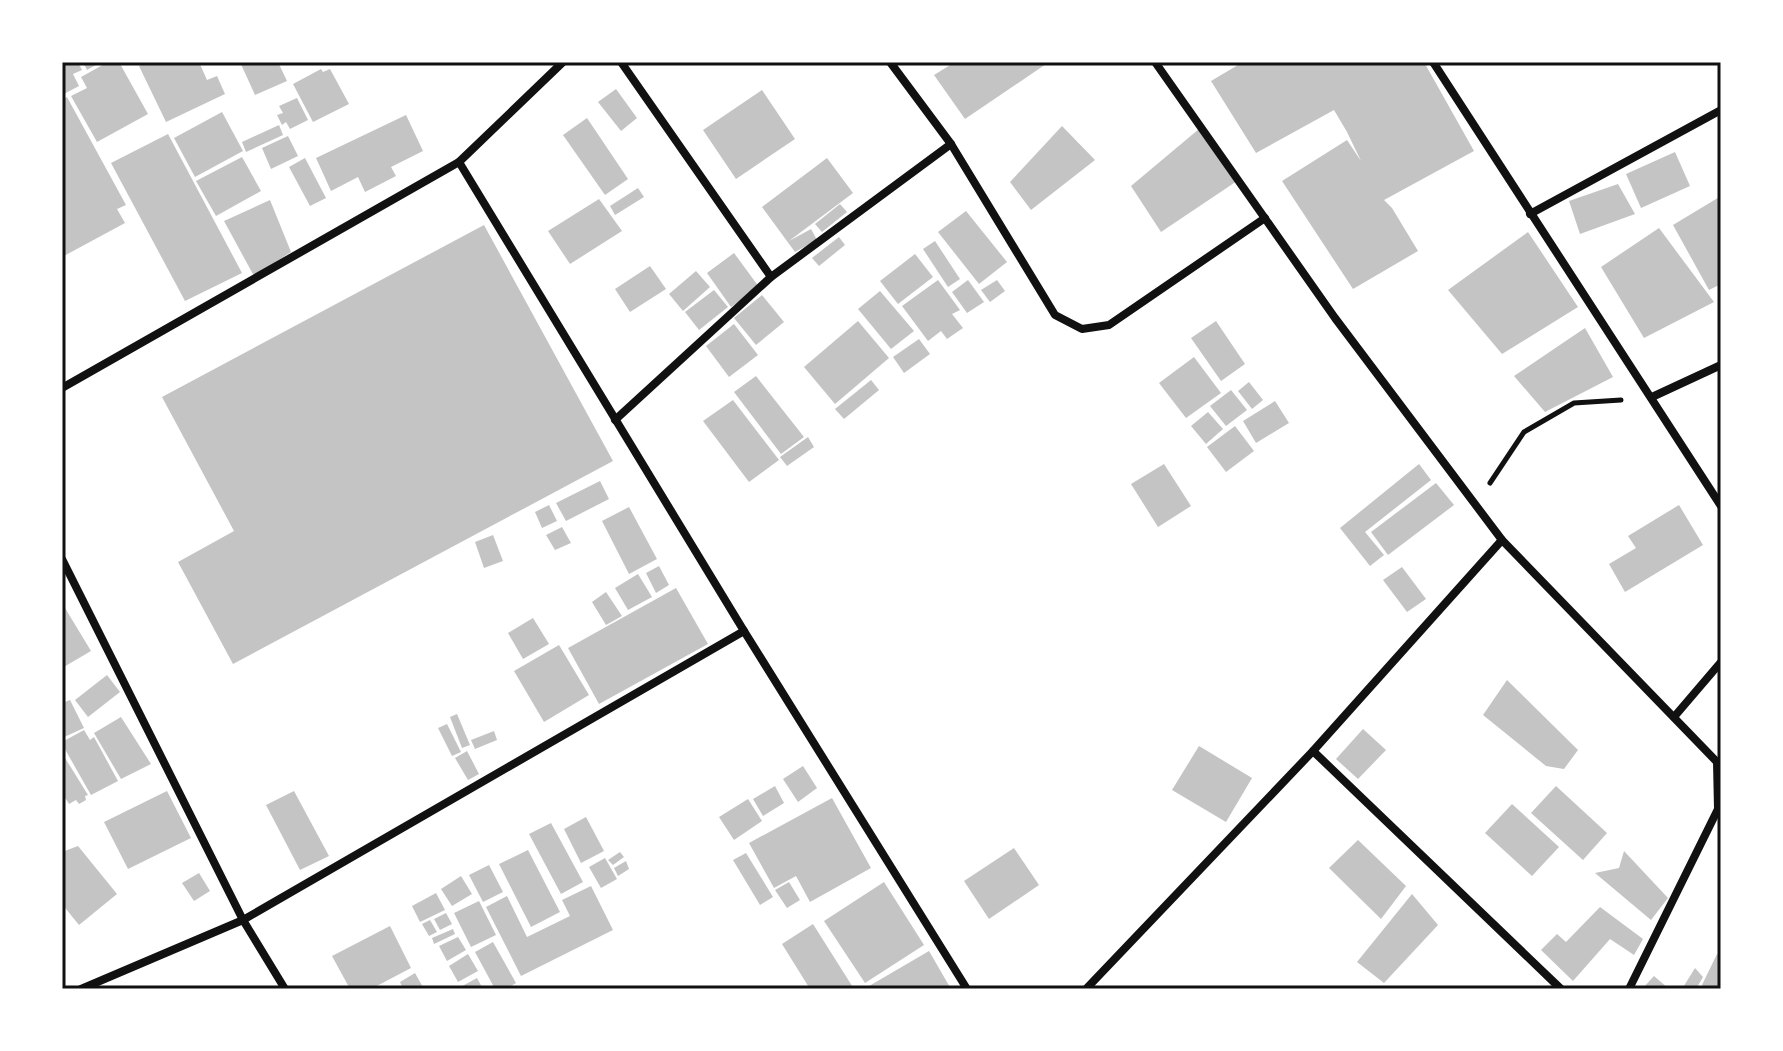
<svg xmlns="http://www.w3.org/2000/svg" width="1783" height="1051" viewBox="0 0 1783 1051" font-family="'Alegreya Sans',sans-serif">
	<rect width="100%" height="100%" fill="#fff"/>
	<g fill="#c4c4c4">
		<polygon points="62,62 78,62 82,70 73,74 79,86 62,95"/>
		<polygon points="83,62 101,62 87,70"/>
		<polygon points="108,62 119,62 148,114 97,142 71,96 87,88 81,77"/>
		<polygon points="147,62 199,62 207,80 217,76 225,94 166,122 139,66"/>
		<polygon points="240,62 278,62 287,81 255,95"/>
		<polygon points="955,62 1049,62 965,119 934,75"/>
		<polygon points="1243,62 1424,62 1474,151 1384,200 1392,208 1418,251 1353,289 1282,181 1347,140 1361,161 1347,132 1334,110 1256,153 1211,81"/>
		<polygon points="321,69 323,72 330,69 349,104 313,122 293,84"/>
		<polygon points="616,89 637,118 621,131 598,102"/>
		<polygon points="762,90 795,139 736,179 703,130"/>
		<polygon points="67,97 126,205 117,209 125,223 62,257 62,100"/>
		<polygon points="297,98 308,120 290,129 286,122 282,125 277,115 283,113 279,106"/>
		<polygon points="222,112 243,151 195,177 174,138"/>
		<polygon points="406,115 423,151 391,167 396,176 365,192 358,177 331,191 316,158"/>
		<polygon points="587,118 628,179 605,195 563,135"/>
		<polygon points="279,125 283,135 246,152 242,142"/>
		<polygon points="1062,126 1095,160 1031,210 1010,182"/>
		<polygon points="1199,129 1237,181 1161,232 1131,186"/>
		<polygon points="168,134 242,273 185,301 111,163"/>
		<polygon points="288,136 298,156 271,169 262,148"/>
		<polygon points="1675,152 1690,186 1641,208 1626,174"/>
		<polygon points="242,157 261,191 216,216 196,181"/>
		<polygon points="305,158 326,198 310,206 289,167"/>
		<polygon points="827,158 853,193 789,241 811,229 817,240 795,252 762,207"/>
		<polygon points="1618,184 1635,214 1580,234 1569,201"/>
		<polygon points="638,188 644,197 615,215 610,206"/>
		<polygon points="1721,196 1721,284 1709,290 1673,225"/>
		<polygon points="599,199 622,231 570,264 548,231"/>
		<polygon points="270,200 291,252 254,276 224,221"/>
		<polygon points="840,204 847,212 822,232 815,224"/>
		<polygon points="966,211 1007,262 979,284 938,232"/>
		<polygon points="484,225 613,461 233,664 178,562 234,531 162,397"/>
		<polygon points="1659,228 1714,302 1644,338 1601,267"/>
		<polygon points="1528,232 1578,307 1502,354 1448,290"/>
		<polygon points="839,237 845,245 819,266 812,258"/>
		<polygon points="935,241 960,279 948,287 923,249"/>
		<polygon points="734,253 759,287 731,307 707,273"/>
		<polygon points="915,254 933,277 898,304 880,281"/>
		<polygon points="650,266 666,289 630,312 615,289"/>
		<polygon points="696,271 710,287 683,311 669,294"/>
		<polygon points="938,280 960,310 952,314 963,328 947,339 941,331 928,341 902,306"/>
		<polygon points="968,280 984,302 967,313 952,292"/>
		<polygon points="997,280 1005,291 990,302 981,290"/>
		<polygon points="714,290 728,307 699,330 685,312"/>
		<polygon points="880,291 914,331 891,349 858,309"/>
		<polygon points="762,295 784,322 756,345 734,318"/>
		<polygon points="858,321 889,358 835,404 804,367"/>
		<polygon points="1216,321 1245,364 1221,381 1191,338"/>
		<polygon points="734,324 758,355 729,377 706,346"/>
		<polygon points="1585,328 1613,377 1545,412 1514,376"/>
		<polygon points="919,339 930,354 904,373 893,357"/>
		<polygon points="1194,357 1221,393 1186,418 1159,383"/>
		<polygon points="756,376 804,437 781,454 734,392"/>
		<polygon points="871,380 879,390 844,419 835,409"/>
		<polygon points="1249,382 1263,400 1252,409 1238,391"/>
		<polygon points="1231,390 1247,410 1226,426 1210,406"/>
		<polygon points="733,400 779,460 749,482 703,421"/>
		<polygon points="1275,401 1289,423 1256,443 1243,421"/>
		<polygon points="1208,412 1223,429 1206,444 1191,426"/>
		<polygon points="1235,426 1254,451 1226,472 1207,447"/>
		<polygon points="808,437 814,447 787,466 780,457"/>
		<polygon points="1164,464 1191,506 1158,527 1131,484"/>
		<polygon points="1419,464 1431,480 1365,532 1384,555 1370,566 1340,528"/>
		<polygon points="600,481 609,499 566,521 556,503"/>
		<polygon points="1436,483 1454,505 1388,555 1371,532"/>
		<polygon points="549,505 557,521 542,528 535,512"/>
		<polygon points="1679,505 1703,545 1625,592 1609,564 1636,548 1628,536"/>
		<polygon points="629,507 657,559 629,574 602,521"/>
		<polygon points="562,527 571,543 555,550 546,535"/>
		<polygon points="493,535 503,561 484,568 475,542"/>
		<polygon points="659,566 669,585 656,593 646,573"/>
		<polygon points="1402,567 1426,599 1407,612 1383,580"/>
		<polygon points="638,574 652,597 628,610 615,588"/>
		<polygon points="676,588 708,644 599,704 568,648"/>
		<polygon points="606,592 622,616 606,625 592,602"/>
		<polygon points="65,608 91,651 62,668 62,610"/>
		<polygon points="533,618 549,644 523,659 508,633"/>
		<polygon points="559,645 589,695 544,722 514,671"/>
		<polygon points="107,675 120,692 88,717 75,700"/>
		<polygon points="1507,680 1578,750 1564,769 1546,766 1483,715"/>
		<polygon points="70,700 84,728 62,738 62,703"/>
		<polygon points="457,714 470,745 462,748 450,717"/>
		<polygon points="121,717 151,764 121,779 94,733"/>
		<polygon points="447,724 461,752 452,756 438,728"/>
		<polygon points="1363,729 1386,750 1358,779 1336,759"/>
		<polygon points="84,730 90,740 94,737 118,781 91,795 62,744 62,742"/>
		<polygon points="494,731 497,740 475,749 471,740"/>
		<polygon points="1199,746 1252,778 1226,822 1172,790"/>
		<polygon points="467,751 479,774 468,780 455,758"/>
		<polygon points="62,753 88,795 85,796 86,800 79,804 76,800 69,804 62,793"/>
		<polygon points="803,766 817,788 798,802 783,779"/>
		<polygon points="775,786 784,803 763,816 753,799"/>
		<polygon points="1556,786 1607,833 1583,860 1531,813"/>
		<polygon points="167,791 191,838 128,869 104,822"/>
		<polygon points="294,791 329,856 300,870 266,805"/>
		<polygon points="832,798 871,868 810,902 796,876 774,888 749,843"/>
		<polygon points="748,799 762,821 734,840 719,817"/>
		<polygon points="1512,804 1559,847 1532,876 1485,833"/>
		<polygon points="586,817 604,851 581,863 564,829"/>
		<polygon points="551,823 583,882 561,894 529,834"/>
		<polygon points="1358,840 1406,886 1381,919 1329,868"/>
		<polygon points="78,846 117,894 79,925 62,904 62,852"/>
		<polygon points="1014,848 1039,885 989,919 964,881"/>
		<polygon points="528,850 560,912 531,927 499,864"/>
		<polygon points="1624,851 1668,898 1651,920 1595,873 1619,868"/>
		<polygon points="620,852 624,857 613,865 608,860"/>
		<polygon points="746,853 773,897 760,905 733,860"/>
		<polygon points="605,858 617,879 601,888 589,867"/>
		<polygon points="626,861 629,869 618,876 614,868"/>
		<polygon points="489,865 503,892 483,902 469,875"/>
		<polygon points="199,873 210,891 194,901 182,883"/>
		<polygon points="461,876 472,894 452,906 441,889"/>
		<polygon points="789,882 800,900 787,908 775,890"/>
		<polygon points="884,882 924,945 865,983 824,921"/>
		<polygon points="591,886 613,930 521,976 486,907 507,896 527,937 570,916 562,900"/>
		<polygon points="436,893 445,910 420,922 412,906"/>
		<polygon points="1412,894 1438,925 1384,983 1357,962"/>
		<polygon points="479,901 496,935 471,947 454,913"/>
		<polygon points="1600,907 1643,939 1634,955 1610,939 1573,981 1541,950 1557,934 1566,942"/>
		<polygon points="446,913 452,924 440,930 434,919"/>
		<polygon points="430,920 437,932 429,936 422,924"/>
		<polygon points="813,924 854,989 810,989 782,944"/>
		<polygon points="390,926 411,968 371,989 350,989 332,956"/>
		<polygon points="453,929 455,934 434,944 432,938"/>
		<polygon points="458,937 466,950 447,961 439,946"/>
		<polygon points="493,942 516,983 506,989 495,989 475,952"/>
		<polygon points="929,951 951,989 864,989"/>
		<polygon points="468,954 478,971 458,982 449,966"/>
		<polygon points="1717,954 1721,958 1721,989 1707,989 1702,985"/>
		<polygon points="1695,968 1703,977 1696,989 1682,989"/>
		<polygon points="415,973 424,989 403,989 400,982"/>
		<polygon points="1654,976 1669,989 1642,989"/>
		<polygon points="477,978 483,989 457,989"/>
	</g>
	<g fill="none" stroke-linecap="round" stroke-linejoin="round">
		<polyline stroke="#111" stroke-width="5" points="1490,483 1524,432 1574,403 1621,400"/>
		<g stroke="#111" stroke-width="8">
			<polyline points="621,62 771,277"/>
			<polyline points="890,62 951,144 1055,315 1082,329 1109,325 1265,218"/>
			<polyline points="1155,62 1335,318 1502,540 1717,762 1718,809 1721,812"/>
			<polyline points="1433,62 1721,506"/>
			<polyline points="459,162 744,631 967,989"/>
			<polyline points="1530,214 1721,110"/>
			<polyline points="62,388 459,162 563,62"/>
			<polyline points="1652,397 1721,365"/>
			<polyline points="615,420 771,277 951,144"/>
			<polyline points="62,559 243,920 285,989"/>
			<polyline points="1674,717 1721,662"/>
			<polyline points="1313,751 1561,989"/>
			<polyline points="81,989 243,920 744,631"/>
			<polyline points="1086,989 1313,751 1502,540"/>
			<polyline points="1629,989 1718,809"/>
		</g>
	</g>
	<rect width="1783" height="1051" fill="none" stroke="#ffffff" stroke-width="128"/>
	<rect x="64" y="64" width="1655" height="923" fill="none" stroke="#111" stroke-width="3"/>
</svg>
